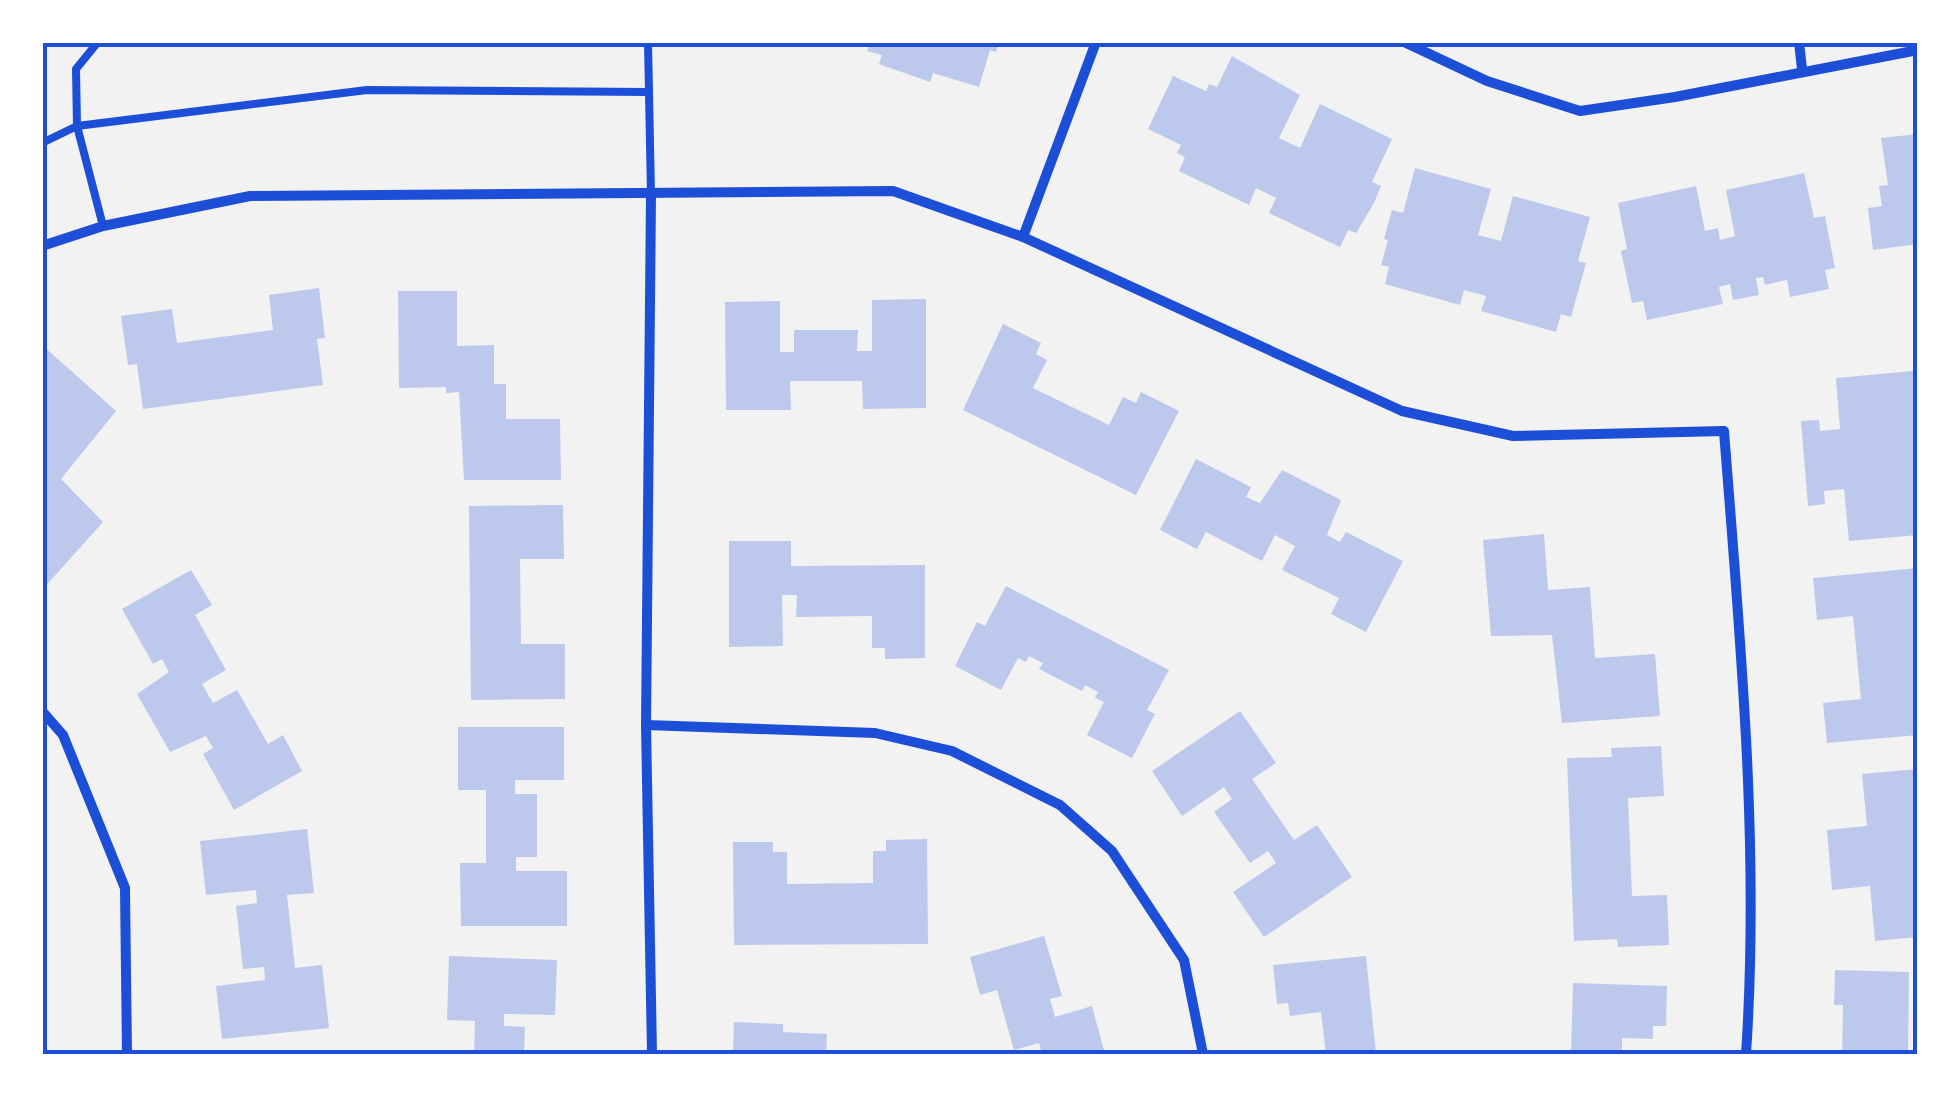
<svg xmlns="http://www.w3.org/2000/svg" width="1960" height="1097" viewBox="0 0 1960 1097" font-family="Raleway,sans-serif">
	<rect width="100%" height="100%" fill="#f2f2f2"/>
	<g fill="#bdc9ec">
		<polygon points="870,42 999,42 996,52 990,50 979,87 933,73 930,82 879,64 882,55 867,51"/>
		<polygon points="1232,56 1300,95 1279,138 1300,148 1320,104 1392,139 1372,182 1381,186 1374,203 1356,233 1348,230 1340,247 1269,213 1276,198 1256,188 1249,205 1179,171 1185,157 1177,153 1181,145 1148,129 1173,76 1206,91 1209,84 1217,87"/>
		<polygon points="1918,134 1918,244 1873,250 1868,208 1882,206 1879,186 1888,185 1881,138"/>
		<polygon points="1415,168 1491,189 1478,235 1501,241 1513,196 1590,217 1578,261 1586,263 1571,317 1561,314 1556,332 1481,311 1486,296 1464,290 1460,305 1385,284 1389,267 1381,265 1388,240 1384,239 1392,210 1403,213"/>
		<polygon points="1804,173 1814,218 1825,216 1835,268 1825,270 1829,289 1790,297 1787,280 1765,285 1763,277 1756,278 1759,295 1733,300 1730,284 1719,287 1723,304 1647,320 1643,301 1632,303 1621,251 1627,249 1618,203 1696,186 1705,231 1718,228 1720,240 1735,236 1726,190"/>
		<polygon points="319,288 325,338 317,339 323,385 143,409 137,364 128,365 121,316 172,309 177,343 273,330 269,295"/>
		<polygon points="398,291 457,291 457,346 494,345 494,384 506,384 506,419 560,419 561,480 464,480 459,392 446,393 446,387 399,388"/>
		<polygon points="926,299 926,408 863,409 862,381 790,381 791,410 726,410 725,302 780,301 780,352 794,352 794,330 858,330 857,351 872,351 872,300"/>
		<polygon points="1003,324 1041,343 1036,354 1047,360 1033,388 1109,425 1123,397 1136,403 1141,392 1179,411 1136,495 963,410"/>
		<polygon points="42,345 116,411 61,479 103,522 42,590"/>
		<polygon points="1913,371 1918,535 1849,541 1844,489 1824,491 1825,504 1808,506 1801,421 1819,420 1820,431 1840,429 1836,378"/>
		<polygon points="1196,459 1251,487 1246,497 1260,503 1282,470 1341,500 1327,535 1340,542 1346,532 1403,561 1366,632 1331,614 1339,598 1282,570 1295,546 1275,535 1262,561 1206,532 1197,549 1160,530"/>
		<polygon points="563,505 564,559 520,559 521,644 565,644 565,699 471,700 469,506"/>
		<polygon points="1544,534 1548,590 1590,587 1595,658 1655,654 1660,716 1562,723 1552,635 1491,636 1483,540"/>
		<polygon points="729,541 791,541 791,566 925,565 925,658 885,659 885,648 872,648 872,616 796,617 797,595 782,595 783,646 729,647"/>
		<polygon points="1918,568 1918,735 1827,743 1823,703 1861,699 1853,616 1817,620 1813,578"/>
		<polygon points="191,570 212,605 195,615 226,670 202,684 213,703 237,690 268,744 283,735 302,771 234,810 203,754 213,748 206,736 170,752 137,694 169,672 162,659 153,664 122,609"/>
		<polygon points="1006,586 1169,670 1147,710 1155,714 1132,758 1087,735 1104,702 1095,698 1098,692 1085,685 1082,691 1039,669 1043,663 1029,656 1026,662 1018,658 1001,690 955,666 977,622 985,626"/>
		<polygon points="1240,711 1276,763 1252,779 1294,840 1317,825 1352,877 1264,937 1233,892 1276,863 1268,851 1250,863 1214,812 1232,799 1224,787 1182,816 1152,771"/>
		<polygon points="458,727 564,727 564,780 515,780 515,794 537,794 537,857 516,857 516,871 567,871 567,926 461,926 460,863 486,863 486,790 458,790"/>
		<polygon points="1661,746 1664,796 1628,798 1632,896 1667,895 1669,945 1618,947 1617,939 1574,941 1567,758 1612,757 1611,748"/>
		<polygon points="1918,769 1918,937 1875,941 1870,886 1832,890 1827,830 1867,826 1862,774"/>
		<polygon points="307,829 314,893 287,895 295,968 322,965 329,1028 222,1039 216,986 265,980 264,967 243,969 236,906 257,903 256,890 206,895 200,841"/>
		<polygon points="927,839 928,944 734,945 733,842 773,842 773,852 787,852 787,884 873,883 873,851 886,851 886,840"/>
		<polygon points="1044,936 1062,996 1050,999 1055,1017 1092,1006 1105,1054 1042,1054 1039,1043 1014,1050 997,990 980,995 970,957"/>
		<polygon points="449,956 557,960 555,1015 504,1014 504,1026 525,1027 524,1054 474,1054 475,1021 447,1020"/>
		<polygon points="1366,956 1376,1054 1326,1054 1321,1012 1290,1016 1288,1003 1277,1004 1273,965"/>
		<polygon points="1835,970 1909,972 1908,1054 1842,1054 1843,1005 1834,1005"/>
		<polygon points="1573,983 1667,986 1666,1026 1653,1026 1653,1039 1622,1038 1622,1054 1571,1054"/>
		<polygon points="734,1022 783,1024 783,1032 827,1034 826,1054 733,1054"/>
	</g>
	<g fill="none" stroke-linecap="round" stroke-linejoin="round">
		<g stroke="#1d4ed8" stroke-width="8">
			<polyline points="98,42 76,69 77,126 103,226"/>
			<polyline points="648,42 651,195"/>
			<polyline points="42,143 77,126 367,90 649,92"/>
		</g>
		<g stroke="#1d4ed8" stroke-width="10">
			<polyline points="1404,42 1487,81 1580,111 1675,97 1918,50"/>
			<polyline points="1799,42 1802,69"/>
			<polyline points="651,195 646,725 652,1054"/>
			<polyline points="1023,237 1096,42"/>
			<path d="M42,246L103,226L250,196L893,191L1023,237L1402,411L1513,436L1724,431C1740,639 1760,846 1746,1054"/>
			<polyline points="42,711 63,735 125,888 127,1054"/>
			<polyline points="646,725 875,733 952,751 1060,805 1112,851 1184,960 1203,1054"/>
		</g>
	</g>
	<rect width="1960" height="1097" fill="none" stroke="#ffffff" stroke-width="90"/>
	<rect x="45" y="45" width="1870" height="1007" fill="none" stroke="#1d4ed8" stroke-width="4"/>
</svg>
